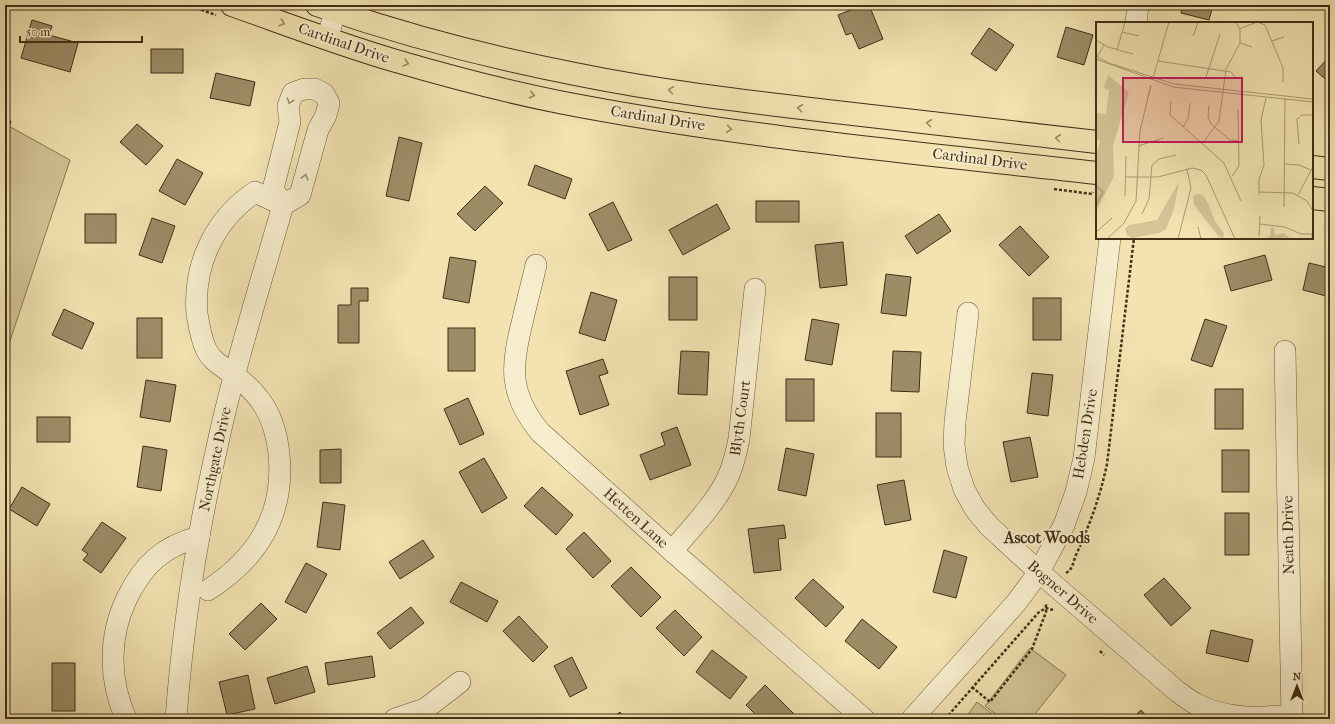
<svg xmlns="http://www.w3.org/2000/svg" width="1335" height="724" viewBox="0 0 1335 724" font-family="'IM FELL French Canon',serif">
	<rect width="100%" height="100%" fill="#f2e3b1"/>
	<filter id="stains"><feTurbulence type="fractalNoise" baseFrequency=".005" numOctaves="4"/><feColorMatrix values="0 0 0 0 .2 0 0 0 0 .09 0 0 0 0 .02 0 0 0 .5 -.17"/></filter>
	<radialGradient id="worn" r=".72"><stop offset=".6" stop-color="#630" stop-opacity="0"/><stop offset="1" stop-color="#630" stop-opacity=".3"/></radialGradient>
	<g fill="#d4c497" stroke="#8a7a56">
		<polygon points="5,124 70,160 5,356"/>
		<polygon points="1030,648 1066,675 1031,719 1002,719 985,706"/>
		<polygon points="977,702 991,713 995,719 965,719"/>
	</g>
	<g fill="#9d8d67" stroke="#412f16">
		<polygon points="863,5 869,5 883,39 859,49 852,33 846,35 838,15"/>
		<polygon points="1183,5 1213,5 1209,20 1181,13"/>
		<polygon points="32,20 52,26 49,35 78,43 70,72 21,58"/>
		<polygon points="1066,27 1093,35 1084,65 1057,57"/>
		<polygon points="989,28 1014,45 996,71 971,54"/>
		<rect x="151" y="49" width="32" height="24"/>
		<polygon points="1330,56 1330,83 1316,71"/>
		<polygon points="216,73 255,82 250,106 210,98"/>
		<polygon points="5,119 11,121 5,139"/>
		<polygon points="137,124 163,146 146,165 120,142"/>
		<polygon points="399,137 422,143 409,201 386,196"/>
		<polygon points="177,159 203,173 185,205 159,191"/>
		<polygon points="535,165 572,179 565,199 528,185"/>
		<polygon points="485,186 503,203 475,231 457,214"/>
		<rect x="756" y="201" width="43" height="21"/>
		<polygon points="613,202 632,240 608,251 589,214"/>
		<polygon points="717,204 730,229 683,255 669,230"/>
		<rect x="85" y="214" width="31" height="29"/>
		<polygon points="939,214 951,231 917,254 905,236"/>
		<polygon points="152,218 175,226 162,263 139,255"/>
		<polygon points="1020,226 1049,257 1029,276 999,245"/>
		<polygon points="843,242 847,285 820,288 815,245"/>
		<polygon points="1265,255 1272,280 1231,291 1224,266"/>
		<polygon points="450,257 476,261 469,303 443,298"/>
		<polygon points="1309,263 1330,268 1330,297 1303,290"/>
		<polygon points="886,274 911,277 906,316 881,313"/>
		<rect x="669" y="277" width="28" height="43"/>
		<polygon points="351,288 368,288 368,301 359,301 359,343 338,343 338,305 351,305"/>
		<polygon points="591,292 617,300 605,341 579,333"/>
		<rect x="1033" y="298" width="28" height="42"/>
		<polygon points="64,309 94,323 82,349 52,335"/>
		<rect x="137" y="318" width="25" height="40"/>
		<polygon points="812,319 839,324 832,365 805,360"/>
		<polygon points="1205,319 1227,326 1212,367 1191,360"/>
		<rect x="448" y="328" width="27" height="43"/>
		<polygon points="681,351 709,352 707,395 678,394"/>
		<polygon points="893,351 921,352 919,392 891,391"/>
		<polygon points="603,359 608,373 599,376 609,405 580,415 566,371"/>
		<polygon points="1032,373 1053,375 1048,416 1027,413"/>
		<rect x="786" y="379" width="28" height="42"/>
		<polygon points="146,380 176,385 170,422 140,417"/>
		<rect x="1215" y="389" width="28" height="40"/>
		<polygon points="468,398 484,434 460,445 444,409"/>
		<rect x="876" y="413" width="25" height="44"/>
		<rect x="37" y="417" width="33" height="25"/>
		<polygon points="677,427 691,465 650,480 640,455 665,445 661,433"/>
		<polygon points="1030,437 1038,477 1011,482 1003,442"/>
		<polygon points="143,446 167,450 161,491 137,487"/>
		<polygon points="786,448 814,454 806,496 778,490"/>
		<polygon points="341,449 341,483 320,483 320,450"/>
		<rect x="1222" y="450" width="27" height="42"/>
		<polygon points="484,458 507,498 482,513 459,472"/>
		<polygon points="904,480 911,520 885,525 877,485"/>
		<polygon points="22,487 50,504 37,526 9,509"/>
		<polygon points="542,487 573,515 556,535 524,506"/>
		<polygon points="323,502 345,505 340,550 317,547"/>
		<rect x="1225" y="513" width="24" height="42"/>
		<polygon points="102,522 126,538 101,573 83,560 88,554 82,550"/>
		<polygon points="784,525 786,538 778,539 781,570 754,573 748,529"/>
		<polygon points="584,532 611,561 593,578 566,549"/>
		<polygon points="423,540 434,557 400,579 389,562"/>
		<polygon points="944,550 967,557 956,598 933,592"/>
		<polygon points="306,563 327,574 306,613 285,602"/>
		<polygon points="631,567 661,597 641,617 611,586"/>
		<polygon points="1164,578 1191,608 1171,626 1144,595"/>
		<polygon points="813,579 844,607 826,627 795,598"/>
		<polygon points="461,582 498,601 487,622 450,602"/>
		<polygon points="261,603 277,619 245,650 229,634"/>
		<polygon points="411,607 424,623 390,649 377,633"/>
		<polygon points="675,610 702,637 684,656 656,628"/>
		<polygon points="519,616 548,647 533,662 503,631"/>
		<polygon points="862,619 897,647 879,669 845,641"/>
		<polygon points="1211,630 1253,640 1248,662 1206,653"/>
		<polygon points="712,650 747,677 730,699 696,672"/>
		<polygon points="372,656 375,677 328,685 325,663"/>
		<polygon points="572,657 587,688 570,697 554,666"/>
		<rect x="52" y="663" width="23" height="48"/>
		<polygon points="307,666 315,692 275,704 267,678"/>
		<polygon points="248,675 255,709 227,715 219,682"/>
		<polygon points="765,685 796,716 792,719 760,719 746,705"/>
		<polygon points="1141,710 1149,719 1132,719"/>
		<polygon points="620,712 625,719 610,719"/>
	</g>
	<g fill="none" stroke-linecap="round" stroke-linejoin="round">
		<g stroke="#6d5c3d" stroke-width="22">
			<g id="minor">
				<polyline points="1136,23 1138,5"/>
				<polyline points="328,38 336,5"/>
				<path d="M536,265C532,283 527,301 523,319C511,366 508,393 540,432L672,551L864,719"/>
				<path d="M968,313L955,422L954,445L957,467L964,489L975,509L989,526L1039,572L1178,692C1184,696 1190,701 1196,704C1227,720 1259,718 1292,715"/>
				<polyline points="1285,351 1292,719"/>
				<path d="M672,551C690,530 714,505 726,481C733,468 736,454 739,439L755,289"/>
				<path d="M208,590C258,558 285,514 279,454C277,434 272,416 260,400C253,391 244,382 234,375C224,367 212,362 206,349C201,339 199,325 197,314C193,265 214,220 255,192L283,205"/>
				<path d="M126,719C109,680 108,637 127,598C143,565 163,546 199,537"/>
				<path d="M176,719C183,622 199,524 221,429C238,354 262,279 283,205L300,195L318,130L326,115L329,103L324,94L315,89H304L293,93L288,106L290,122L273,189L283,205"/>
				<polyline points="395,719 425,709 460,682"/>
				<polyline points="912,719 1016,603 1039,572 1064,525 1076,492 1084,458 1110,238"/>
			</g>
		</g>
		<g stroke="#412f16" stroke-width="24">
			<g id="major">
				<path d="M232,5C286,24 341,45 396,61C451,77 508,92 564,103C740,137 919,153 1097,173"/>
				<path d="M317,5C401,34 487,57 575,74C658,91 743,101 827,111C917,121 1007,132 1097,142"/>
				<polyline points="1312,167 1330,169"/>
				<polyline points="1312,198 1330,200"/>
			</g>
		</g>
		<g stroke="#412f16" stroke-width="2.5" stroke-dasharray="3 2" stroke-linecap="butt">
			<polyline points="187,5 216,15"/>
			<polyline points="1054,189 1092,194 1093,192"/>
			<path d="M1066,573C1073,569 1073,562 1076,555C1090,524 1100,497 1107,464L1134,238"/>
			<polyline points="1100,651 1104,655"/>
			<polyline points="972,687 990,702 1032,649 1046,612 1046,603"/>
			<polyline points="945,719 1039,612 1046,608 1053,610"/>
		</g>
		<use href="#minor" stroke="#f7edcc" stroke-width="21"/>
		<use href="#major" stroke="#f2e3b1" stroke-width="22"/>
	</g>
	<defs><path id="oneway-chevron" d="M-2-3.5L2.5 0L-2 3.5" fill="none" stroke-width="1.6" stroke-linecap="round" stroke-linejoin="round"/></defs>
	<g stroke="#9a8964">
		<use href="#oneway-chevron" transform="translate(282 23) rotate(19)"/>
		<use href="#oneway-chevron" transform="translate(406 63) rotate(15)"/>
		<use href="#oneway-chevron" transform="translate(671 90) rotate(-172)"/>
		<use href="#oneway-chevron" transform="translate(532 95) rotate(13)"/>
		<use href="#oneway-chevron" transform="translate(800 108) rotate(-173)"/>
		<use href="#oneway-chevron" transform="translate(929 123) rotate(-173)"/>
		<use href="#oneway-chevron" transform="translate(729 129) rotate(8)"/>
		<use href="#oneway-chevron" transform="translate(1058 138) rotate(-173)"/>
	</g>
	<g stroke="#9c8e71">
		<use href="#oneway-chevron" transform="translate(290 101) rotate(108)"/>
		<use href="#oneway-chevron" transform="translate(305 177) rotate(-75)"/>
	</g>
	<g text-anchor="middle" stroke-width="4" stroke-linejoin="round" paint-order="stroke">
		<g font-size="15" fill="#412f16" stroke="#f7edcc">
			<text transform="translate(344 43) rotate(19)" y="5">Cardinal Drive</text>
			<text transform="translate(658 118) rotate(9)" y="5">Cardinal Drive</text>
			<text transform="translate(980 159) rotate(7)" y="5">Cardinal Drive</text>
			<text transform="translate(740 418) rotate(-82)" y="5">Blyth Court</text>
			<text transform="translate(1085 434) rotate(-81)" y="5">Hebden Drive</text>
			<text transform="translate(215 459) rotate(-78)" y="5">Northgate Drive</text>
			<text transform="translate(636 518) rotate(42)" y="5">Hetten Lane</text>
			<text transform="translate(1288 535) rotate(-91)" y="5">Neath Drive</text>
			<text transform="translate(1063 592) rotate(41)" y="5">Bogner Drive</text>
		</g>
		<g font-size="16" font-weight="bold" fill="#412f16" stroke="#f7edcc">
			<text x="1047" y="543">Ascot Woods</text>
		</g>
	</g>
	<g transform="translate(1096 22)">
		<rect width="217" height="217" fill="#f2e3b1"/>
		<path d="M12,53L33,70L17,124L18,154L1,188L0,133L4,119L0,117V91L10,92L13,68L8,66ZM83,160L78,187L70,207L63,211L36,216L31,213L29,207L33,203L61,198ZM101,172L107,173L112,181L119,199L128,211L127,216L123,215L98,183L97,174ZM175,205L178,206L179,213L188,211L195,217H168L174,214Z" fill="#d4c497"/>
		<path fill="none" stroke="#b6a67c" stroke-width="2" d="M0,164L7,170L0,183"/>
		<path fill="none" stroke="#ab9b73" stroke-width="1" d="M143,7L161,0L169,3L187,46V60M26,10L43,14M97,14L102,0M0,18L12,25L37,32M176,19L188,15M144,21L156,25M21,28L29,0M0,34L13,41L78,62L217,77M1,35L8,23M0,37L77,65L217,80M62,39L135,50L140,56M110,55L124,12M57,56L73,0M75,79L74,93L128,141L145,179M113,83L112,95L115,102L134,118L142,119M87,105L92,97L94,81M106,122L123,99L130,47L144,21V8L140,0M203,122L201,97L206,93H217M42,124L68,116M189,142L203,143L215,148M136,154L143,144L142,87M30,155H62L96,146L105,148L110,153L139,217M163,170L197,171L211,179L217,189M163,173V157L168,143L165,98L170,76M202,173L217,145M29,174L30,134M188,185L189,76M46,192L53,177L56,143L63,137L80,133M164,202L189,205L205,212H216M102,205L105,217M0,210L16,196M163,214L164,194M11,217L28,201L40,179L44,109L55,63L52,74M82,217L95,166L91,147M216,217L217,197"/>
		<path fill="#c2185b" fill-opacity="0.15" stroke="#c2185b" stroke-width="2" d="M27,56H146V120H27Z"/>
		<rect width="217" height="217" fill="none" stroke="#412f16" stroke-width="2"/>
	</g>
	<rect width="1335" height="724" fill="none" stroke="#f2e3b1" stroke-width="20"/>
	<rect x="6" y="6" width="1323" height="712" fill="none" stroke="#412f16" stroke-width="2"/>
	<rect x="10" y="10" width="1315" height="704" fill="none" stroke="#412f16"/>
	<g transform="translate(1297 686)" stroke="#f7edcc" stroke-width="3" paint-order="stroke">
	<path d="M0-3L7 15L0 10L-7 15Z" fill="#412f16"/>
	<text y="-6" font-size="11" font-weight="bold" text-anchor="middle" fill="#412f16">N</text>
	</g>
	<path d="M20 36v6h122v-6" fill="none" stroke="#412f16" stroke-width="2"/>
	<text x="26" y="36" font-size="12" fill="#412f16" stroke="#f7edcc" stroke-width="3" paint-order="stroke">50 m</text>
	<rect width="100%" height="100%" filter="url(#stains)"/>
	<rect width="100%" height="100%" fill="url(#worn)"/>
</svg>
